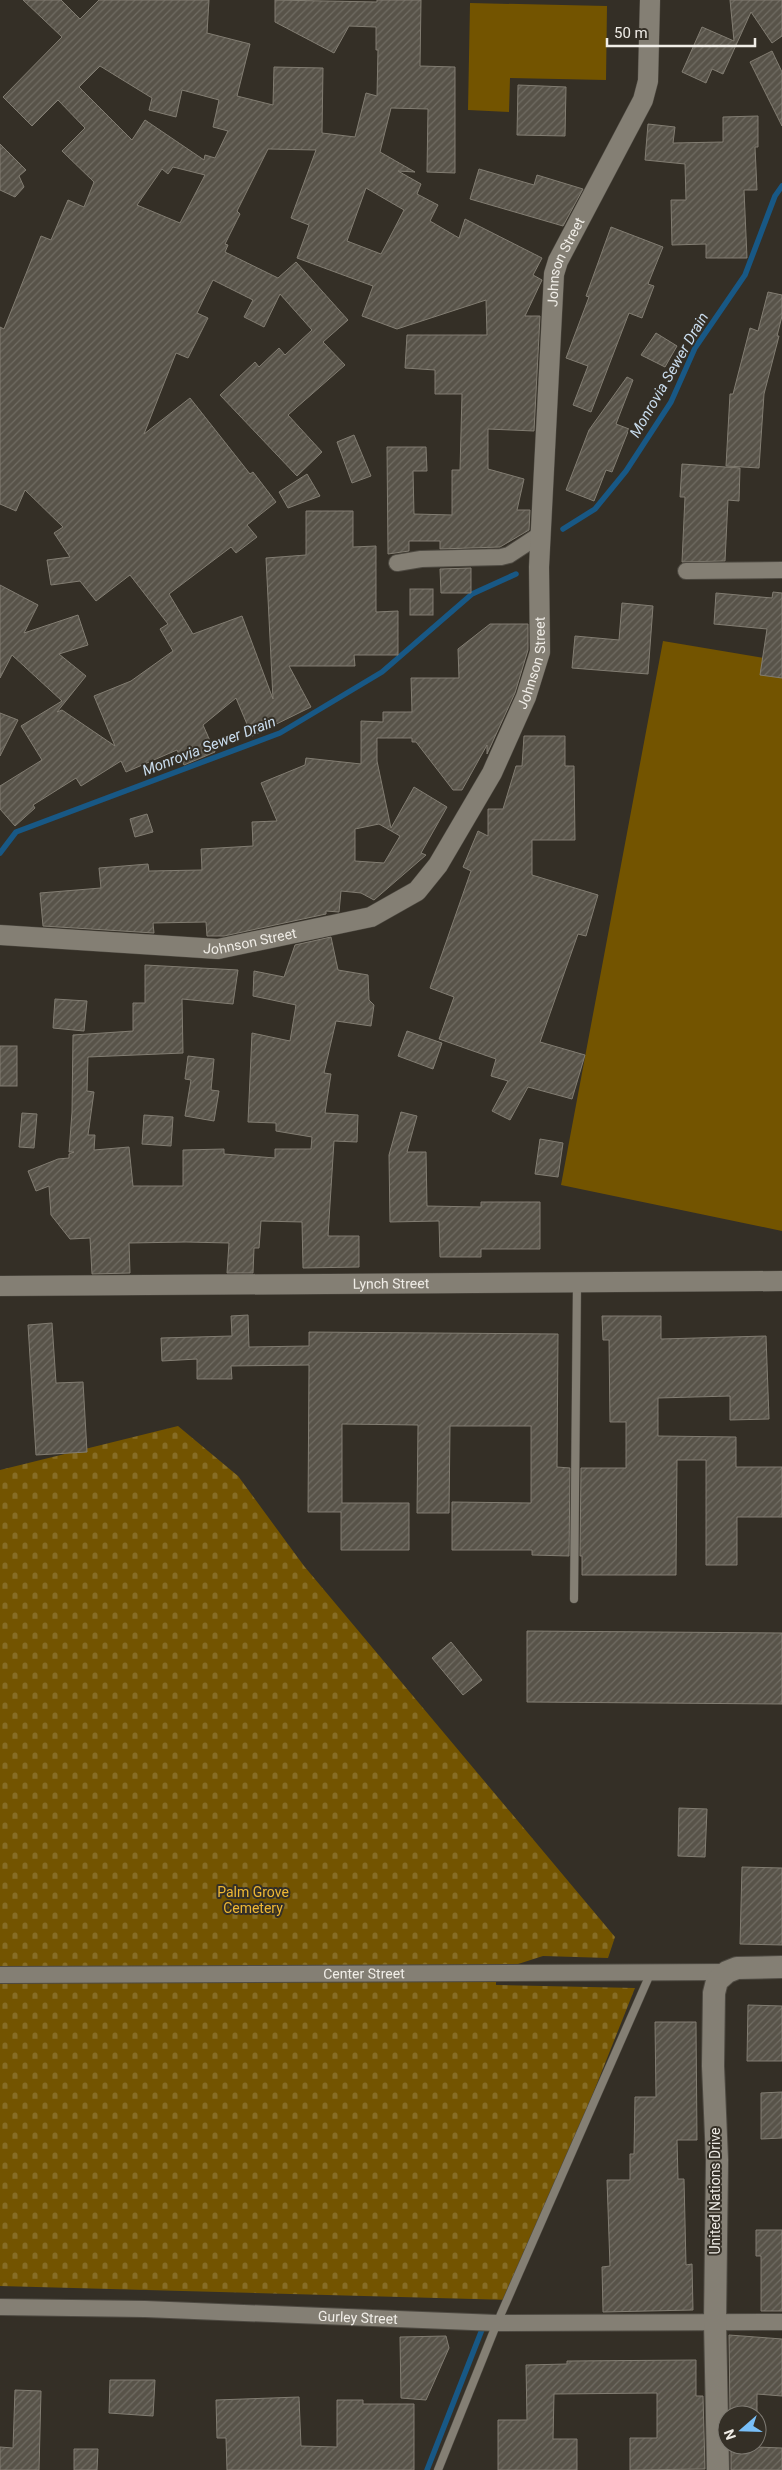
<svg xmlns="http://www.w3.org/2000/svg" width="782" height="2470" viewBox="0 0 782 2470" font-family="Roboto,sans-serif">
	<defs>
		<pattern id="cemetery-stones" width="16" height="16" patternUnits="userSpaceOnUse" patternTransform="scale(1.25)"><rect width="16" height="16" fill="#735400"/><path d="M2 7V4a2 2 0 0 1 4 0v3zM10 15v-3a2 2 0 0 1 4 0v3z" fill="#876d25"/></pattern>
		<pattern id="building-hatch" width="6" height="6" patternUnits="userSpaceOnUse" patternTransform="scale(1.25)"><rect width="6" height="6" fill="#585349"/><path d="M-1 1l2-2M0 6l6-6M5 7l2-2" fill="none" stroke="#706c63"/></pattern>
	</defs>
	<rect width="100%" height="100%" fill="#342f26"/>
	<g fill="#735400">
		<polygon points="470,3 607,6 606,80 510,78 509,112 468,110"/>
		<polygon points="663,641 782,661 782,1231 561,1185"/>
	</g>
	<polygon fill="url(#cemetery-stones)" points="178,1426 238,1476 304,1566 615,1937 608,1958 543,1956 496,1971 496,1985 635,1988 511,2300 0,2286 0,1470"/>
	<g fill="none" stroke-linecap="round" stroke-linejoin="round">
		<g stroke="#185885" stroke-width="5.5">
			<polyline points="563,529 595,509 626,471 671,402 695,348 745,275 775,196 782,186"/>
			<polyline points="0,853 16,832 280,733 382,672 472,594 516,574"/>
			<polyline points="427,2470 483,2327"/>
		</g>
	</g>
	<g fill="url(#building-hatch)" stroke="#827d72" fill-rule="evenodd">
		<path d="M23,0H61L80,19L99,0H209L207,33L250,44L237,96L273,105L274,67L323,68L322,133L355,137L366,93L377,96L378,50H376V27L349,26L334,53L275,22V0L377,2V0H421L420,66L455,67V173L427,172L428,109L391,108L380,152L415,172L398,171L421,184L417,194L438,205L430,221L459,238L465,219L542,258L533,275L542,280L525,316H540L534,431L488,429V469L524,479L517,510H530L529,530L500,547L440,549V541H409V551L388,554L387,447H426L427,471H413L414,514L452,515V470H460L462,394H435V370L405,368L407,335H487L486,300L397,329L362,316L373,286L297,258L309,225L291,218L316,150L268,149L237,211L240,214L225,244L228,245L225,252L278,278L296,262L348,320L323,342L345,365L288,415L322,452L297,476L220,395L255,362L259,367L279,348L285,355L312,330L280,294L264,327L244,317L253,300L213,280L197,313L208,318L188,358L176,353L144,434L190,398L250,474L253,472L276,502L247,525L257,537L236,553L231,547L169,594L193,634L242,616L273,699L266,558L306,555V511H353V547L376,546V612L398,611V655H354L355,666H289L311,707L252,736L236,698L203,725L215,752L184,765L177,750L126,772L121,761L81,786L76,778L33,805L35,808L15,826L0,809V786L42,760L21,726L62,701L12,655L0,678V585L38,605L24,633L78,615L88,645L59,654L86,676L57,712L62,710L115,746L94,696L131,681L173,651L160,629L168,624L130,575L96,601L80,581L51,585L47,560L70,557L54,533L63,527L25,490L16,511L0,504V327L4,329L41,236L51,240L68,200L84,207L94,182L62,151L85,128L58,100L32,126L3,97L62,37ZM100,66L152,98L149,110L176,117L182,90L219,100L213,127L228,131L215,158L205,155L204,160L145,120L132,140L79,87ZM173,167L205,175L180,223L137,205L162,169L168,174ZM366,188L404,210L381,254L347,241Z"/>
		<polygon points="730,0 782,0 782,36 772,43 751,12 723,74 712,69 706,83 682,72 702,27 734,41"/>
		<polygon points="772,51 782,72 782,126 750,62"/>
		<polygon points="518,85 566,87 565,136 517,135"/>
		<polygon points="758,116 758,147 755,147 757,190 744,190 747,258 706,258 706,244 672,245 671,200 686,200 685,164 645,160 648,124 675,127 673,143 723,142 723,117"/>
		<polygon points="0,144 26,170 19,176 24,187 15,197 0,190"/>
		<polygon points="479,169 534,185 537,175 583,189 563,226 470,199"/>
		<polygon points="611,227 663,247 648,284 654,286 642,318 629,313 591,412 573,405 588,366 566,358 589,297 586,296"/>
		<polygon points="768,292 782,295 782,316 777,336 779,336 764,394 759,468 726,466 730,394 733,394 750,328 758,331"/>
		<polygon points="656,333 677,346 665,367 641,355"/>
		<polygon points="627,377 633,380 616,424 629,429 612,472 606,470 594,501 566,490 589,430"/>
		<polygon points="354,435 371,476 352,483 337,442"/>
		<polygon points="682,464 740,468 739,501 728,500 725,561 682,562 685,497 680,497"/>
		<polygon points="307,474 320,496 288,508 279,492"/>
		<polygon points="471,568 471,593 441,593 440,569"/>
		<rect x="410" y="589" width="23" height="26"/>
		<polygon points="773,592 782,593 782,678 760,675 767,629 714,624 716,593 772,598"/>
		<polygon points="622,603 653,606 648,674 572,668 575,636 619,640"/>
		<path d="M490,624H528V650L515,693L487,754V745L462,790H453L416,742H412V738H377V761L391,828L414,787L447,807L421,853L426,855L374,900L361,893L341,891L339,912L326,911V914L224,936H207L206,922L153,923L154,933L43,926L40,893L101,888L99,868L148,864L149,871L202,870L201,849L253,846L252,822L277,821L261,783L305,765L306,758L361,764V721L383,722V712H412L411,678H459L458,649ZM379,824L400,836L384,863L355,861V829Z"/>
		<polygon points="0,713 18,720 0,756"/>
		<polygon points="524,736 565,736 565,766 574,766 575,840 532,840 532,875 598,895 586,936 578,934 540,1042 585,1055 572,1099 528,1087 510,1120 492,1111 508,1081 491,1076 496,1059 439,1039 454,997 430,988 471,871 463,867 478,831 488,836 488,809 503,809 516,766 522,766"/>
		<polygon points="147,814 153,832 135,837 130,819"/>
		<polygon points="331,937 338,970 368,975 369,1000 374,1005 371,1026 336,1021 324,1073 331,1074 325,1113 358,1115 357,1142 334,1141 328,1236 359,1236 359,1267 303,1268 302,1222 261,1221 259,1248 254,1248 253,1273 227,1273 229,1243 186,1242 129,1243 130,1273 92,1274 90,1238 70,1239 51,1215 49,1186 36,1191 28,1171 58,1159 69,1158 69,1154 74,1152 69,1152 72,1112 73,1035 133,1031 133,1003 145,1003 145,965 238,970 233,1004 182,999 183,1053 88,1057 87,1091 94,1092 88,1135 95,1135 94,1150 129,1147 133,1186 183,1186 183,1150 224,1149 224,1154 275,1158 275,1149 311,1149 312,1137 276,1131 276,1123 248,1122 252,1033 290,1041 296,1005 253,996 254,971 284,977 295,945"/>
		<polygon points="55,999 87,1001 84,1031 53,1028"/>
		<polygon points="407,1031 442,1043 433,1069 398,1056"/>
		<rect x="0" y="1046" width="17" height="40"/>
		<polygon points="188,1056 214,1059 211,1090 219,1091 214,1121 185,1116 191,1080 185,1079"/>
		<polygon points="401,1112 417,1116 407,1152 426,1152 427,1206 481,1207 481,1202 540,1202 540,1249 481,1249 481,1257 440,1257 439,1221 390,1222 389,1155"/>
		<polygon points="22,1113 37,1114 34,1148 19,1147"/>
		<polygon points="144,1115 173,1117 171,1146 142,1144"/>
		<polygon points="540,1139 563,1143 558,1177 535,1174"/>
		<polygon points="248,1315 249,1347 309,1346 309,1332 558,1334 557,1467 570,1468 569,1556 532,1555 532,1550 452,1550 452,1502 531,1503 531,1426 450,1426 449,1513 417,1513 418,1425 342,1424 342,1503 409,1503 409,1550 341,1550 341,1512 308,1512 309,1365 231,1366 232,1379 197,1379 197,1359 162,1361 161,1338 232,1336 231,1316"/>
		<polygon points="602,1316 661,1316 661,1339 766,1336 769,1419 730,1420 730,1396 658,1398 658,1436 736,1437 736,1467 782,1467 782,1517 737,1517 737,1565 706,1565 706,1460 677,1460 676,1575 582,1575 582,1556 580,1556 581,1468 626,1468 626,1422 610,1422 609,1340 603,1340"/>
		<polygon points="52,1323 56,1383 83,1382 87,1452 36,1455 28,1325"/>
		<polygon points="527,1631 782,1633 782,1704 527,1702"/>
		<polygon points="451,1642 482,1680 463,1695 432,1658"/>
		<polygon points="679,1808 707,1809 705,1857 678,1856"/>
		<polygon points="742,1867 782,1868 782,1945 740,1944"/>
		<polygon points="748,2005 782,2006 782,2061 747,2061"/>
		<polygon points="655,2022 696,2022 697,2140 677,2140 678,2179 684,2179 686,2265 692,2264 693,2310 603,2312 602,2267 610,2266 607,2180 630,2180 630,2154 634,2154 635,2097 656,2097"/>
		<polygon points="782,2092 782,2138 761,2139 761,2093"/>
		<polygon points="756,2230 782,2230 782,2311 761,2311 761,2256 756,2256"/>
		<polygon points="729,2335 782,2339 782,2396 757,2394 757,2415 730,2415"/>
		<polygon points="446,2336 449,2348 426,2400 401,2398 400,2337"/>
		<polygon points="696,2360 696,2396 703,2396 705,2469 630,2470 630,2438 657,2438 657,2393 554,2394 553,2439 577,2439 577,2470 498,2470 498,2420 527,2420 526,2365 567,2364 567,2361"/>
		<polygon points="110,2380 155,2380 153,2416 109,2413"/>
		<polygon points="15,2390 41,2391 39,2470 0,2470 0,2447 13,2448"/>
		<polygon points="299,2397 301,2446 337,2447 337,2400 363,2400 363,2404 414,2404 414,2470 227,2470 226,2438 217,2438 216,2400"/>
		<polygon points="731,2446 782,2448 782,2470 731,2470"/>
		<polygon points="74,2449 98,2449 97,2470 74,2470"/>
	</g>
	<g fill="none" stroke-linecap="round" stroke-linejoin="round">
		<g stroke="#4e4a42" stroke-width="9">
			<g id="service">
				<polyline points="574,1599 577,1283"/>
				<polyline points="438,2470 497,2323 651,1972"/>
			</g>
		</g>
		<g stroke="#4e4a42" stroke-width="18">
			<g id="minor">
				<polyline points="397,563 421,559 501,557 509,555 541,534"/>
				<polyline points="686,571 782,570"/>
				<path id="s1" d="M0,1975L727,1972"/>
				<path id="s2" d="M0,2307L145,2309L497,2323L782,2322"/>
			</g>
		</g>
		<g stroke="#4e4a42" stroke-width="21">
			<g id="tertiary">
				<path id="s3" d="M0,935L218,949L371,917L417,891L438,865L492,773L526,697L540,652L539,567L554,274L558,261L643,100L648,81L650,0"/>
				<path id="s4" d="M0,1286L782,1281"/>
			</g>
		</g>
		<g stroke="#4e4a42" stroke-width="24">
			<polyline id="secondary" points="718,2470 715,2322 717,2160 713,2066 714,1993 717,1981 727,1972 737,1968 782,1967"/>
		</g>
		<use href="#service" stroke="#847f74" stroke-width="8"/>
		<use href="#minor" stroke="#847f74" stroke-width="16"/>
		<use href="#tertiary" stroke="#847f74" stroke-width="20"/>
		<use href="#secondary" stroke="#847f74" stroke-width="22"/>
	</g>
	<g text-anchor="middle" stroke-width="4" stroke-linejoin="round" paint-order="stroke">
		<g font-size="14" fill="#f0ede7" stroke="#342f26">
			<text dy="5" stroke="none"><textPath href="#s3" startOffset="1091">Johnson Street</textPath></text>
			<text dy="5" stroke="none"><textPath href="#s3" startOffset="686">Johnson Street</textPath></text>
			<text dy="5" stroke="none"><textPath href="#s3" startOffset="251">Johnson Street</textPath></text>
			<text dy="5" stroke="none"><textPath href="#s4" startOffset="391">Lynch Street</textPath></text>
			<text dy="5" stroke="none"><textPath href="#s1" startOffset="364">Center Street</textPath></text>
			<text transform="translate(715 2191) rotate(-90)" y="5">United Nations Drive</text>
			<text dy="5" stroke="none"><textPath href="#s2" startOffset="358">Gurley Street</textPath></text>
		</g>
		<g font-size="14" fill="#efb834" stroke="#342f26">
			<text x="253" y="1897">Palm Grove<tspan x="253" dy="16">Cemetery</tspan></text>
		</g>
		<g font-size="15" font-style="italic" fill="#c9dced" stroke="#342f26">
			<text transform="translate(669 375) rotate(-60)" y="5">Monrovia Sewer Drain</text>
			<text transform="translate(209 746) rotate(-21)" y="5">Monrovia Sewer Drain</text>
		</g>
	</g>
	<g transform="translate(742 2430) rotate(250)"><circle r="24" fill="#342f26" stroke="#7f7b73"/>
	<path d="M0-4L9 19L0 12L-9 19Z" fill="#79bff8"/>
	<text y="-8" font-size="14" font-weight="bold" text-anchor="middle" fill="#f0ede7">N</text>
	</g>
	<path d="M607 38v8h148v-8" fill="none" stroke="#f0ede7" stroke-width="2.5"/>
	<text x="614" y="38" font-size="15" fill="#f0ede7" stroke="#342f26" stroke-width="4" paint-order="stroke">50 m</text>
</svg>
